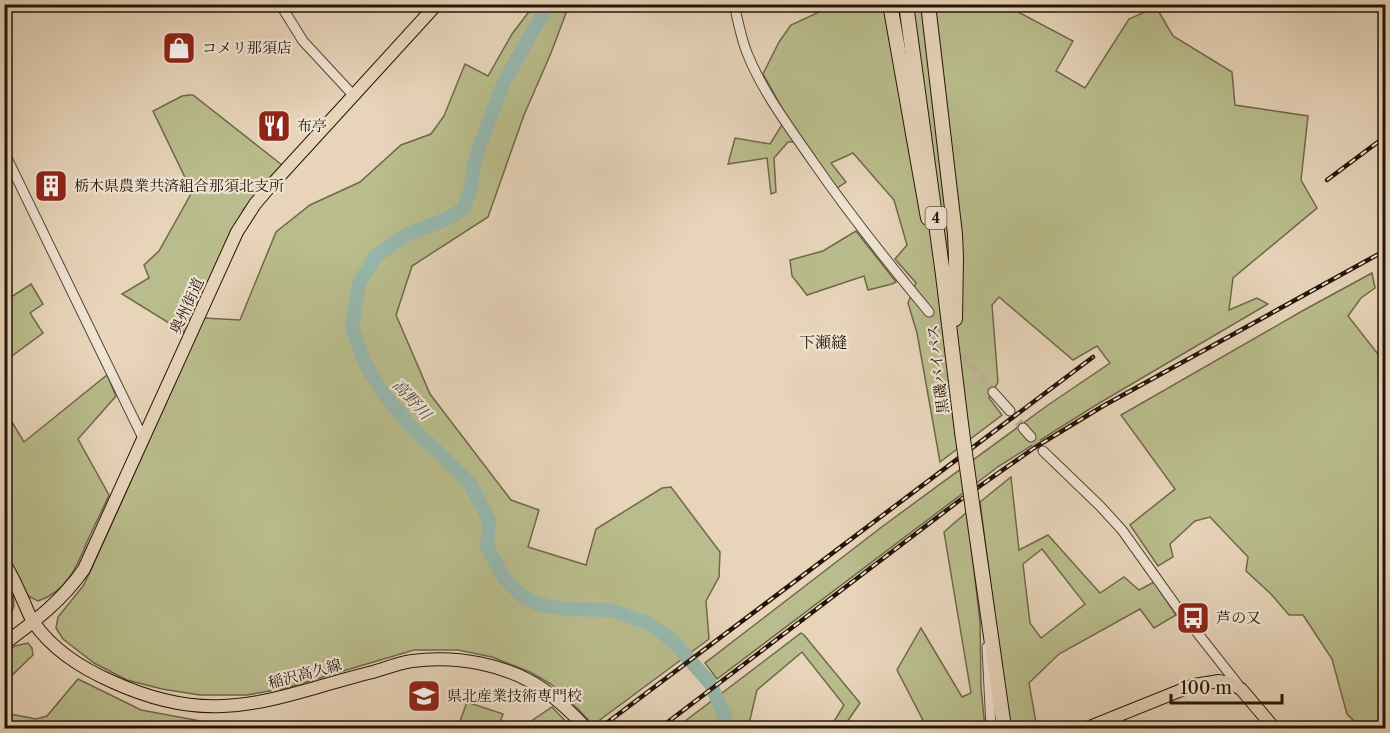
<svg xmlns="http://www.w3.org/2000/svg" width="1390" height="733" viewBox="0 0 1390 733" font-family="'Libre Caslon Text','Noto Serif JP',serif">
	<rect width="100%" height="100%" fill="#e7d4b9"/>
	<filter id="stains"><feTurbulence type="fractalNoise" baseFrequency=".00333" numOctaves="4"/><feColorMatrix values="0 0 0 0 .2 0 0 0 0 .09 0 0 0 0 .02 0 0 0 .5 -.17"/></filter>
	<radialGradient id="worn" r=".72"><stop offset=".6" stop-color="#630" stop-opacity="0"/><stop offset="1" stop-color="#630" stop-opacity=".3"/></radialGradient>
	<g fill="#b9bc8c" stroke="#6f684a" stroke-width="1.5" fill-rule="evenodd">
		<polygon points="534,5 569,5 551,53 524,115 488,217 412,266 396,315 430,394 511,500 539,510 528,547 586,565 596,529 662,488 671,487 720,552 719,577 706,601 709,639 593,725 578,709 551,684 530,672 492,657 458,650 414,650 286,688 247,695 200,695 162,689 127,680 94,663 63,639 56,628 58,617 83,586 91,570 204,318 240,320 276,232 310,205 360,182 401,145 431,134 444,116 465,64 488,76 512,34"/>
		<polygon points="834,5 1005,5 1073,41 1056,71 1085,88 1129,19 1156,7 1173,36 1232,72 1235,105 1308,116 1301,180 1317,208 1233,278 1229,310 1257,298 1268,304 1096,405 999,466 717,679 705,663 883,526 1048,405 1110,363 1097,346 1073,360 999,297 992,305 998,382 989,398 1002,415 940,462 917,333 908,303 916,283 895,259 907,245 894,200 853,153 831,163 846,182 837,188 804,142 788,142 774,158 776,192 771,194 767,158 728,164 735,138 770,144 787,117 763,74 779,42 791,25"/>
		<polygon points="189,95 193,95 282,165 244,209 223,250 185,333 122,294 149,278 144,265 159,251 192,192 153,111 182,96"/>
		<polygon points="856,231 896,282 892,284 868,290 864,276 807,295 792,276 790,260 823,251"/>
		<polygon points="1372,273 1375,288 1361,298 1348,316 1385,363 1385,728 1363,728 1360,726 1358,728 1342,728 1353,720 1347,714 1332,659 1303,615 1289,615 1271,594 1246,571 1248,557 1210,517 1195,521 1170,544 1173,557 1158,566 1130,525 1175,489 1121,415 1304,310"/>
		<polygon points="31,284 43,304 30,313 43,333 5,361 5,301"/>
		<path d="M107,375L116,396L78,439L109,495C102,511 94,526 87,542C77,567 66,592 38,601L28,596L12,571L14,606L7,625L4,621V409L24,442Z"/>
		<path d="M1011,477L1019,550L1048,535L1100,593L1124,577L1139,590L1154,582L1176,615L1154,628L1140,609L1059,654L1029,683L1037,728H1009L980,502ZM1042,549L1085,604L1041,638L1030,623L1023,564Z"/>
		<polygon points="967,512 980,621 981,688 985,728 953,728 949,722 937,728 927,728 897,670 921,628 962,697 971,693 944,532"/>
		<polygon points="801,633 804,635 860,703 843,728 830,728 844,705 802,652 757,690 748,728 676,728"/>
		<polygon points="28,643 32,648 33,655 8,679 5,675 5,654 15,646"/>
		<polygon points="78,679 141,710 201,721 199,728 5,728 5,713 36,719 47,716"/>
		<polygon points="467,702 503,714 498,728 482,728 460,721"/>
		<polygon points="552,707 572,728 521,728"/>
	</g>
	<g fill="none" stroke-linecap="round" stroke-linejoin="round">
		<polyline stroke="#97b8ae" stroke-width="14" points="548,4 504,82 479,147 473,168 471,188 464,208 451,217 406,235 376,256 359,283 352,327 363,359 382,392 410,425 470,483 489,520 487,547 504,578 522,596 538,604 562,609 611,610 648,623 671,639 710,683 725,717 726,728"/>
		<g stroke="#c0ae96" stroke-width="9" stroke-dasharray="9 4.5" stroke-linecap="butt">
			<polyline points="929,312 993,392"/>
			<polyline points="1010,411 1023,428"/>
			<polyline points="1031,437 1043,451"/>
		</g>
		<g stroke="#564535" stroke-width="11">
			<g id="minor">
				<polyline points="280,4 303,41 354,96"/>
				<path d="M734,4C738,21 741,38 747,53C763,93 790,128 814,163C850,215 889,264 929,312"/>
				<polyline points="4,152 143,438"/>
				<polyline points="993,392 1010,411"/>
				<polyline points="1023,428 1031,437"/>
				<polyline points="1043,451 1100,506 1122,530 1177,607 1240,687"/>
				<polyline points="987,647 991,728"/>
			</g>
		</g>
		<g stroke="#251509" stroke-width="14">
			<g id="major">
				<path d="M4,562C11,574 17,586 22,598C26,606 29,616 34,623C53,650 83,669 113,682C146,697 186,708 223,706C253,705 283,697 311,689C332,683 352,677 373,672C386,668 399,663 412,661C456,655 506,664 543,689C559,701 573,714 586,728"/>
				<path d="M4,644C35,621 62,601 84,569L237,232L255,204L267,190L437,4"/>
				<polyline points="1087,728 1194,685 1219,681 1229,683 1241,689 1274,728"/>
			</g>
		</g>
		<g stroke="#251509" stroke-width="16">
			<g id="highway">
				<polyline points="890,4 928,218"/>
				<polyline points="906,4 943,275 962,432"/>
				<polyline points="928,4 955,234 956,258 955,319"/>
				<polyline points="973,510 1004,728"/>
			</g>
		</g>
		<use href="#minor" stroke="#efe3d2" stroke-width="9"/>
		<use href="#major" stroke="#e7d4b9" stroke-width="12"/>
		<use href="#highway" stroke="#e7d4b9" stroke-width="14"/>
		<g stroke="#251509" stroke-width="4.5">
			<g id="rail">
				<polyline points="1327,180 1386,136"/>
				<polyline points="600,728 1093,357"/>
				<polyline points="660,728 960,500 1034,448 1103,406 1386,250"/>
			</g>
		</g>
		<use href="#rail" stroke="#efe3d2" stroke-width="2" stroke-dasharray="7" stroke-linecap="butt"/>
		<g stroke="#251509" stroke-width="16" stroke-linecap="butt">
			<polyline id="highway-bridge" points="962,432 973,510"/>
		</g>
		<use href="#highway-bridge" stroke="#e7d4b9" stroke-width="14"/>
	</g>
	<defs>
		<g id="shop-square" transform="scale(1.725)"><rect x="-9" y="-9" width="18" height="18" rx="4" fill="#8f2418" stroke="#efe3d2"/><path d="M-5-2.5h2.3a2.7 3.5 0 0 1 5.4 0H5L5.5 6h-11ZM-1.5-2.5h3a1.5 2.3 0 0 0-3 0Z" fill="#fff"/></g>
		<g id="restaurant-square" transform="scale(1.725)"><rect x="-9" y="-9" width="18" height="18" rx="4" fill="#8f2418" stroke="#efe3d2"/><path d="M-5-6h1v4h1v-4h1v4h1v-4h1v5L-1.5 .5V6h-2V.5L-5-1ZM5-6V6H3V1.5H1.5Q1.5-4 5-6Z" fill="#fff"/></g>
		<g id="building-square" transform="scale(1.725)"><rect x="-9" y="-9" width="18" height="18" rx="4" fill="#8f2418" stroke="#efe3d2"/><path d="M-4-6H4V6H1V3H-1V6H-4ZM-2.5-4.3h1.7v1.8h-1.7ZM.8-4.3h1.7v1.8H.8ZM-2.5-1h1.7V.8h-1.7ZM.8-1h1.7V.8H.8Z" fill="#fff"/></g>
		<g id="bus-square" transform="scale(1.725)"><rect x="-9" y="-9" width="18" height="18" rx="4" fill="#8f2418" stroke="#efe3d2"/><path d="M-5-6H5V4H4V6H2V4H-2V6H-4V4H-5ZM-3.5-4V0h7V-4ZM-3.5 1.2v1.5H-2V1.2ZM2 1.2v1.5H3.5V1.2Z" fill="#fff"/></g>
		<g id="school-square" transform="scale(1.725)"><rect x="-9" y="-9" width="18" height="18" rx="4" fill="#8f2418" stroke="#efe3d2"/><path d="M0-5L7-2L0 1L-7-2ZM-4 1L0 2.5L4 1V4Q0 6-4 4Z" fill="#fff"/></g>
	</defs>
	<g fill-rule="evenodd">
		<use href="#shop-square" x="179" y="48"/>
		<use href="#restaurant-square" x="274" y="126"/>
		<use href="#building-square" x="51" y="186"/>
		<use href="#bus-square" x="1193" y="618"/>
		<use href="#school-square" x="424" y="696"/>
	</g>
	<g text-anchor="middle" stroke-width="4.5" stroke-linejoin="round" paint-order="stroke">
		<rect fill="#efe3d2" stroke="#625345" stroke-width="1.5" x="925.5" y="207" width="21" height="22" rx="4.5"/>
		<g font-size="14" font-weight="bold" fill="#251509">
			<text x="936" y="223">4</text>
		</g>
		<g font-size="15" fill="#251509" stroke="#efe3d2" text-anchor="start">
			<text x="202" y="53">コメリ那須店</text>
			<text x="297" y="131">布亭</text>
			<text x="74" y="191">栃木県農業共済組合那須北支所</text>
			<text x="1216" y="623">芦の又</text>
			<text x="447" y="701">県北産業技術専門校</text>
		</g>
		<g font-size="15" fill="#251509" stroke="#efe3d2">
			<text transform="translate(187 306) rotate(-65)" y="5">奥州街道</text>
			<text transform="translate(938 369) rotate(-97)" y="5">黒磯バイパス</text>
			<text transform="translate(305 674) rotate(-15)" y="5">稲沢高久線</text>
		</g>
		<g font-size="16" fill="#251509" stroke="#efe3d2">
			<text x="823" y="348">下瀬縫</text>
		</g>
		<g font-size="16" font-style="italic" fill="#4d4e43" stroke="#efe3d2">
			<text transform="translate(412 399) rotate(47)" y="6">高野川</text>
		</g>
	</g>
	<rect width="1390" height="733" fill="none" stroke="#e7d4b9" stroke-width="24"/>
	<rect x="6" y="6" width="1378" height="721" fill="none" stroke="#251509" stroke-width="3"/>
	<rect x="12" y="12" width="1366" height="709" fill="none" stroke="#251509" stroke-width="1.5"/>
	<path d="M1171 694v9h111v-9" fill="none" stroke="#251509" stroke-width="3"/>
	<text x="1180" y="694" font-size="18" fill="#251509" stroke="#efe3d2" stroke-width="4.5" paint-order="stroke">100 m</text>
	<rect width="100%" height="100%" filter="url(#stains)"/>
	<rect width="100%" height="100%" fill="url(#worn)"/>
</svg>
